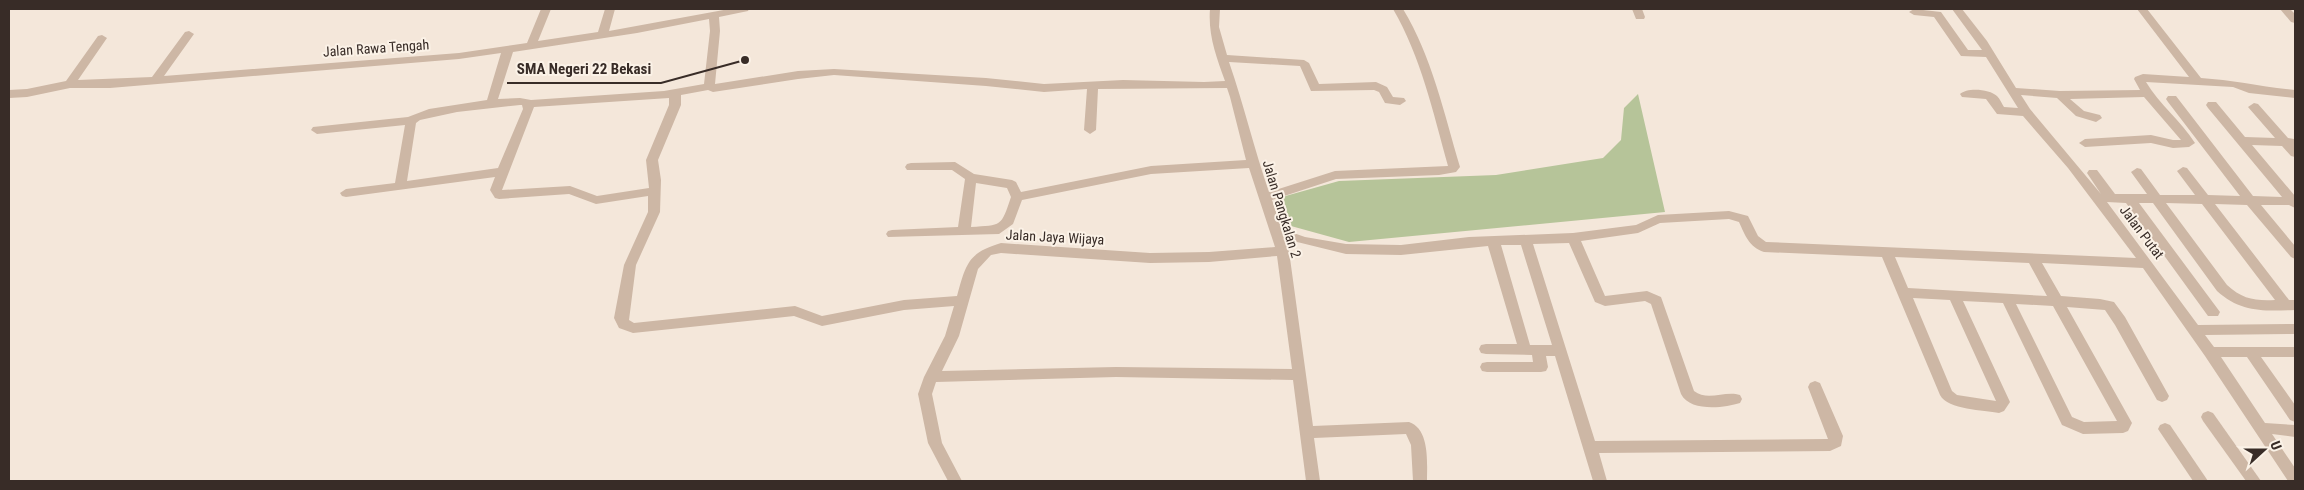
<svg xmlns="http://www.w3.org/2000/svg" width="2304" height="490" viewBox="0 0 2304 490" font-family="'Roboto Condensed',sans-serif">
	<rect width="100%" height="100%" fill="#f4e7da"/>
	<polygon fill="#b6c499" points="1638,94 1665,212 1349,242 1291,226 1282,197 1339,181 1496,175 1603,158 1621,140 1624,108"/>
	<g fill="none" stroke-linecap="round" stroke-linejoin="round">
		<g fill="#cdb7a5" fill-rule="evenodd">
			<path d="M541,9H551L538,41L598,32L605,9H615L609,31L729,9H749L748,11L719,17L720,31L715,84L798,71L834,69L986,78L1044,84L1123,80L1204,82L1225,81C1216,56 1208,35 1210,9H1220L1219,27L1227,55L1304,60L1309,63L1319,84L1376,82L1387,87L1393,97L1404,98L1406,101L1400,105L1385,103L1379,92L1374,90L1311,91L1300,66L1229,62C1244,105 1254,149 1269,192L1335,171L1448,166C1433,112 1421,57 1393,9H1403C1432,57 1444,113 1460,167L1456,172L1439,175L1336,179L1272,200L1282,229L1305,237L1346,244L1401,245L1469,237L1573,233L1636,225L1658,215L1729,211L1748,216L1758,236L1766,242L2136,258L2068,168L2023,116L1997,114L1986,99L1962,97L1960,94C1967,87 1990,89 1997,96C2000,99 2002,104 2004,107L2018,108L1986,57L1961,56L1934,17L1914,15L1909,12L1914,9L1941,12L1968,50H1982L1952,9H1962L1987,41L2016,88L2060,91L2140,90L2134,79L2135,77L2143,74L2189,77L2137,9H2147L2201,78C2233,80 2263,87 2295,90V98L2249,93L2233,87L2146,82C2159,104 2181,121 2195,143L2189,147L2173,148L2151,143L2085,147L2079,143L2085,139L2151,135L2173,140H2181L2144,97L2070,99L2084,111L2100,115L2102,118L2096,122L2076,116L2057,98L2021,95L2030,109L2101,194L2087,173L2089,170H2097L2115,194H2147L2131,172L2137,168L2141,169L2160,195H2195L2177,171L2183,167L2187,168L2208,195L2240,196L2168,102L2166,99L2168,96H2176L2253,196L2282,197L2208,108L2206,105L2208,102H2216L2245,137L2275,138L2248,107L2254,103L2258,104L2288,138L2294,139L2295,157L2291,156L2282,146L2252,145L2295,196V208L2289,205H2261L2295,246V259L2291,257L2247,205L2215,204L2289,300H2295V310C2265,311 2241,313 2217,291L2153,203H2139L2220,312L2218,316H2208L2126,203L2107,202L2198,325L2295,324V334L2205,335L2214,347H2295V357H2261L2295,405V422L2290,420L2247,357H2221L2265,423L2295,425V437L2272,434L2295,468V481H2288L2205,356L2143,268L2042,263L2061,296L2100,299L2114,302L2125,317L2169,396L2167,400L2162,402L2157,400L2115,325L2105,310L2067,307L2132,423L2128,431L2123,433L2083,434L2062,425L2003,303L1963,301L2010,402L2004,411L1999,413C1984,410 1948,410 1940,395L1882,257L1764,252C1749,247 1745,235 1739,222L1729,219L1660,223L1638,233L1581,241L1605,296L1647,291L1661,297L1694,391C1708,402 1725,390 1740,395L1742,399L1740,403C1724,408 1690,412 1681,394L1651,304L1645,301L1605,306L1595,302L1569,243L1533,244L1595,441L1828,439L1808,387L1810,383L1815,381L1820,383L1843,436L1841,446L1830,451L1599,453L1607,481H1593L1555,356H1546L1548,367L1546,371L1541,372H1487L1482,371L1480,367L1482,363L1487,362H1533L1532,355L1486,354L1481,353L1479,349L1481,345L1486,344H1517L1488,246L1401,255L1346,254L1285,239L1289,251L1313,426L1409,422C1430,429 1427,463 1427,481H1413L1411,445L1406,434L1314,438L1320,481H1306L1293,380L1116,377L936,382L932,394L942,443L962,481H948L928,443L918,394L924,377L945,336L954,306L904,310L822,326L794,316L633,333L619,328L614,318L624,265L648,212V196L596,204L569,194L499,199L495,198L490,190L495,177L346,197L342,196L340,193L346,189L395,183L405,125L317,134L311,130L313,127L408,117L429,109L487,100L501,53L459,59L110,88H70L27,97L9,98V90L27,89L66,81L98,36L102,35L107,38L78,80L152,77L185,32L189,31L194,34L164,76L459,53L527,43ZM709,19L710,31L704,84L664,91L531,100L520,98L498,99L513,52L637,33ZM834,75L986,86L1044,92L1087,89L1084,130L1090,134L1096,130L1098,89L1227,88L1230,97L1246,160L1151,166L1021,192L1016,182L1012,180L974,174L955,162L911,163L907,164L905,167L907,170H952L965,179L958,227L892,230L888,231L886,234L888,237L999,234L1013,224L1022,200L1151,174L1249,168L1275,247L1209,252L1150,253L1001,243C967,253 966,265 957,296L904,300L822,316L795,306L634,323L629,320L636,265L660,212L661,180L658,160L681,105V95L708,90L713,92L798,79ZM669,98V105L646,160L649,188L597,196L570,186L502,190L534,107ZM520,105H522L523,109L498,168L407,181L416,123L420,120L457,112ZM976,183L1007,188L1011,197C1001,227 1002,225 971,227ZM2166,203L2202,204L2275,300C2255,301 2242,299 2227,285ZM1501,245H1521L1552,345H1530ZM1001,253L1150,263L1209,262L1277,256L1292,369L1116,367L942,371L959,336L978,269L991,255ZM1895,257L2029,263L2047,296L1908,288ZM1913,298L1950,300L1996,401L1957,395L1952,391ZM2016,304L2053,306L2117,421L2084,422L2072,417Z"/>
			<polygon points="1632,9 1642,9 1645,17 1644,19 1636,19"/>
			<polygon points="2280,9 2290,9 2295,14 2295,23 2291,22"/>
			<polygon points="2208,411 2213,413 2261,481 2246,481 2203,421 2201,417 2203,413"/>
			<polygon points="2165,423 2170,425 2208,481 2193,481 2158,429 2160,425"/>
		</g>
	</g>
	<g text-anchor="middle" stroke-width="4" stroke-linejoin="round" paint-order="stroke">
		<g font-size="14" fill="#382c27" stroke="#fbf2e7">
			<text transform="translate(376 48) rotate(-4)" y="5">Jalan Rawa Tengah</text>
			<text transform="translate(1282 209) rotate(73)" y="5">Jalan Pangkalan 2</text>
			<text transform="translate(2142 232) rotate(53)" y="5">Jalan Putat</text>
			<text transform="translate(1055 237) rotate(3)" y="5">Jalan Jaya Wijaya</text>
		</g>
	</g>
	<path fill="none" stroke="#382c27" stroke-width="2" d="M745 60L661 83H507"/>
	<circle fill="#382c27" stroke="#fbf2e7" stroke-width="2" cx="745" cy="60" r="5"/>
	<g font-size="15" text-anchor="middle" font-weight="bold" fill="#382c27" stroke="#fbf2e7" stroke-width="4" stroke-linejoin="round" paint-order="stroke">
		<text x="584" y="74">SMA Negeri 22 Bekasi</text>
	</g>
	<rect width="2304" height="490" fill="none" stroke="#382c27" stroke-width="20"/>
	<g transform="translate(2264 450) rotate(69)" stroke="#fbf2e7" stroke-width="4" paint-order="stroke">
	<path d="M0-4L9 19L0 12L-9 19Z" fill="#382c27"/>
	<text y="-8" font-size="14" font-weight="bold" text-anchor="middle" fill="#382c27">U</text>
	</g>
</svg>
